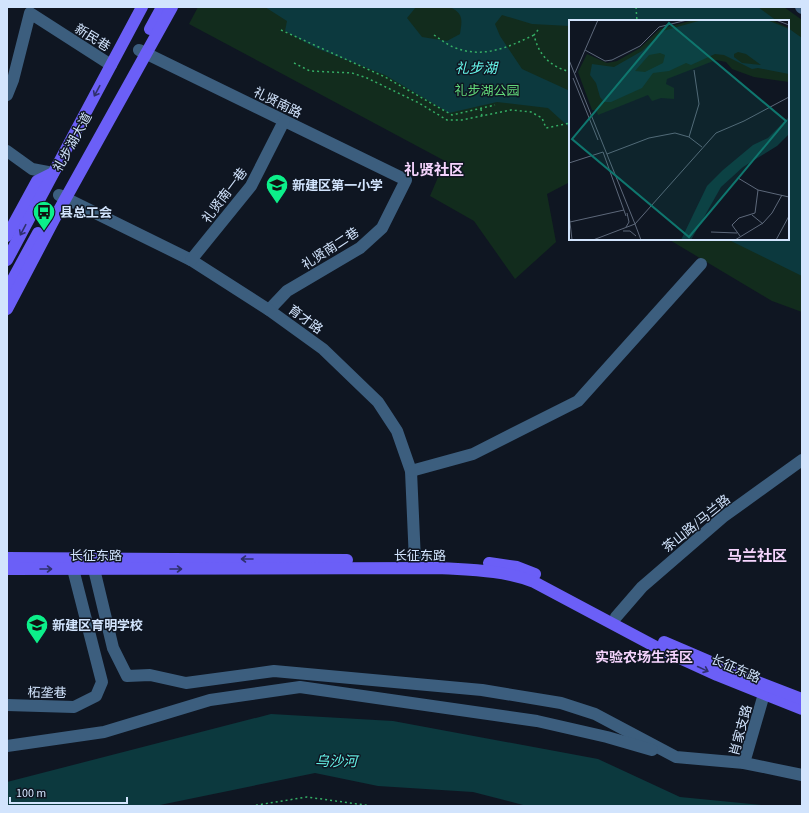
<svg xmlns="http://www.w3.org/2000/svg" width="809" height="813" viewBox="0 0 809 813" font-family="'Source Sans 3','Noto Sans SC',sans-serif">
	<rect width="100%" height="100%" fill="#0f1622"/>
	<polygon fill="#122c1d" points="198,7 784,7 802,20 802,312 772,301 668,239 788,239 788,21 570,21 570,184 568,183 547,194 556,242 515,279 474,221 430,196 445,161 189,24"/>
	<g fill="#0c393e">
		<path d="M265,7H416L407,18L422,37L447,41L460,34C462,20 464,14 450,7H758L777,21H570V26L532,24L502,15L495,24L500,36L522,69L570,91V128L548,108L497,102L449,113L385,75L316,48L285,31L287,21Z"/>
		<polygon points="788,28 802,38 802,276 727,239 788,239"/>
		<polygon points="271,714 393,721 598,759 680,797 773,806 527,806 473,792 378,786 315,773 155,806 7,806 7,782"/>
	</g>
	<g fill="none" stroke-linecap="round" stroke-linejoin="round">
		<g stroke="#35ae65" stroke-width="1.5" stroke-dasharray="2 3" stroke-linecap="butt">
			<polyline points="636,7 637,21"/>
			<polyline points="281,30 385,77 452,115 495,105"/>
			<path d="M538,30L534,35C539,56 550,66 570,72"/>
			<path d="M434,35C440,39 446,44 453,47C482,59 507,48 534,35"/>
			<polyline points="294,63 310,71 352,73 367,78 419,103 447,120 462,120 511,110 531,112 542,118 546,128 570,123"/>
			<polyline points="481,109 482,117"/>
			<polyline points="251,806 307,797 372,806"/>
		</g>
		<g stroke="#3c5e7e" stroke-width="12">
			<polyline points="801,7 802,8"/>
			<polyline points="139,50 406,180 382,228 360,248 287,291 269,310"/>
			<polyline points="7,95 13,80 30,13 111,65"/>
			<polyline points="7,151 32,169 53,173"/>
			<polyline points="59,195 191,260 269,310 323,349 378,402 397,431 411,471 415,561"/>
			<polyline points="191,260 251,186 284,121"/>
			<polyline points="411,471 473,454 578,401 701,264"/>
			<polyline points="94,569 113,648 127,676 150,675 186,683 274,671 482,690 561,703 595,714 676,757 744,763"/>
			<polyline points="616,617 642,587 723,517 802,460"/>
			<polyline points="764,694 744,763 802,775"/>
			<polyline points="7,705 74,707 96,696 102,682 73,569"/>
			<polyline points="7,746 104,732 210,700 300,687 537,721 607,737 652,750"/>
		</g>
		<g stroke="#6b5ff7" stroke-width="12">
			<polyline points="150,29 162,7"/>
			<polyline points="7,236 37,181 53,173"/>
			<polyline points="7,260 142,7"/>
			<polyline points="7,290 38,233"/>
			<polyline points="7,309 58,212 172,7"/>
			<polyline points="7,558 347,560"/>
			<polyline points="489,563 517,567 535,574"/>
			<path d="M7,569L440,568C472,570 503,570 534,582L658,648L717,675L802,709"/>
			<polyline points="664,642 755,681 802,699"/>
		</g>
	</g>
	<defs><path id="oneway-shaft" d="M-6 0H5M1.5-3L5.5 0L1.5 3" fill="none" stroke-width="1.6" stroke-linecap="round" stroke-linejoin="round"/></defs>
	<g stroke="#2f306d">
		<use href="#oneway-shaft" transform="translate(97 91) rotate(118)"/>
		<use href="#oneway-shaft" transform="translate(23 230) rotate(118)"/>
		<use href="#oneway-shaft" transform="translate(247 559) rotate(-180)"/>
		<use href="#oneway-shaft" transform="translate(46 569)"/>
		<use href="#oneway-shaft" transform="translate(176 569)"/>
		<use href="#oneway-shaft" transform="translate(703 669) rotate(25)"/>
	</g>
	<defs>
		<g id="school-pin" transform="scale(1.15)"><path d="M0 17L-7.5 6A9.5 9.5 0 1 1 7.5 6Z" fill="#0cef8a" stroke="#0f1622"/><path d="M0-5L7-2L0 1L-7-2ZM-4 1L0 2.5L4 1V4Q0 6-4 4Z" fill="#111"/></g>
		<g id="bus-pin" transform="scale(1.15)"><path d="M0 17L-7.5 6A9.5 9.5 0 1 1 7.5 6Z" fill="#0cef8a" stroke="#0f1622"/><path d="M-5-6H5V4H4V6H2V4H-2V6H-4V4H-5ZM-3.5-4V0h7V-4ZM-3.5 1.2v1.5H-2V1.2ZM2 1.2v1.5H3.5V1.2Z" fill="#111"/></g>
	</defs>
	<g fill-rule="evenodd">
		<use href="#school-pin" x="277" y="185"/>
		<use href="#bus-pin" x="44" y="212"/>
		<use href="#school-pin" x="37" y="625"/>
	</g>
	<g text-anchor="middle" stroke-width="3" stroke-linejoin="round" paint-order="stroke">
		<g font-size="13" fill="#d2e4fd" stroke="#0f1622">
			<text transform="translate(93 37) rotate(32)" y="5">新民巷</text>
			<text transform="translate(278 102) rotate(26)" y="5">礼贤南路</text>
			<text transform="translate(72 142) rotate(-61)" y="5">礼步湖大道</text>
			<text transform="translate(224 195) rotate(-53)" y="5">礼贤南一巷</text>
			<text transform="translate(330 248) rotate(-33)" y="5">礼贤南二巷</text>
			<text transform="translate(306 319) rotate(36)" y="5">育才路</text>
			<text transform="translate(696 523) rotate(-39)" y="5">茶山路/马兰路</text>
			<text x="96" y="560">长征东路</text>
			<text x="420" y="560">长征东路</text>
			<text transform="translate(736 668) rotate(23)" y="5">长征东路</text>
			<text transform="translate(47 692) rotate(1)" y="5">柘垄巷</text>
			<text transform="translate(740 730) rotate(-75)" y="5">肖家支路</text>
		</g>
		<g font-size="13" fill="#62d97a" stroke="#0f1622">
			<text x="487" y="95">礼步湖公园</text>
		</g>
		<g font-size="13" font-weight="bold" fill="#d2e4fd" stroke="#0f1622" text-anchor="start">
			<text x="292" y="190">新建区第一小学</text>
			<text x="60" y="217">县总工会</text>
			<text x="52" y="630">新建区育明学校</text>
		</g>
		<g font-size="14" font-style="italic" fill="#66f7eb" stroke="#0f1622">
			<text x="476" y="73">礼步湖</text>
			<text transform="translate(336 761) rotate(1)" y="5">乌沙河</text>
		</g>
		<g font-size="14" font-weight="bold" fill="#f5d4fd" stroke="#0f1622">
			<text x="644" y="662">实验农场生活区</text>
		</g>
		<g font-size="15" font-weight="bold" fill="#f5d4fd" stroke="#0f1622">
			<text x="434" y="175">礼贤社区</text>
			<text x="757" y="561">马兰社区</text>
		</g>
	</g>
	<g transform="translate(569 20)">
		<rect width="220" height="220" fill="#0f1622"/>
		<path d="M125,0H203L220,8V62L185,57L163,49L157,42L147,40L98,59L97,64L105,68V79L92,78L83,81L79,75L29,95L27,90H23L9,52L18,34L38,43L48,41L71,28L91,9Z" fill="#122c1d"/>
		<path d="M133,0H198L220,9V54L189,48L183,49L155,35L146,34L122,45L117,43L100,51L84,53L73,68L42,82H35L31,77L27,63L21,55L23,44L45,47L73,31L94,11ZM169,32L177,34L192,45L173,43L165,37V34ZM91,33L96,35L94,43L76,52L66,51L80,35ZM220,97V114L208,126L174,147L152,167L122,220H112L138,166L154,150L184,125L199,118Z" fill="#0c393e" fill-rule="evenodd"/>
		<path fill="none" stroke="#5d687a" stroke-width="1" d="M207,0L220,5M16,30L36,41L43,40L71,26L90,7L118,0M0,40L66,204L147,113L175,101L220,77M6,53L29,0M4,58L29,120M120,117L130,84L125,50M34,132L57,196M38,134L80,118L106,113L120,117L133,127M0,143L34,132M169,158L189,170L220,177M0,194L3,220M183,195L194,204M1,202L55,190M57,207L60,202L58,193M54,211H61L67,216M142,212L168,213M171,216L163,205L170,198L186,193L189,170M24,220L66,204L72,220M166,220L194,203L203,193L213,175M207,220L220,196"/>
		<path fill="#0f766e" fill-opacity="0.15" stroke="#0f766e" stroke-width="2" d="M100,3L217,101L120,217L3,119Z"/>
		<rect width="220" height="220" fill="none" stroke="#d2e4fd" stroke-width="2"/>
	</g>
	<rect width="809" height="813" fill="none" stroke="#d2e4fd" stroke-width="16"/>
	<path d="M10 797v6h117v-6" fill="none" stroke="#d2e4fd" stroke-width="2"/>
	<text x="16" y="797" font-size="12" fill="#d2e4fd" stroke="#0f1622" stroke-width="3" paint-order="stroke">100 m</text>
</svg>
